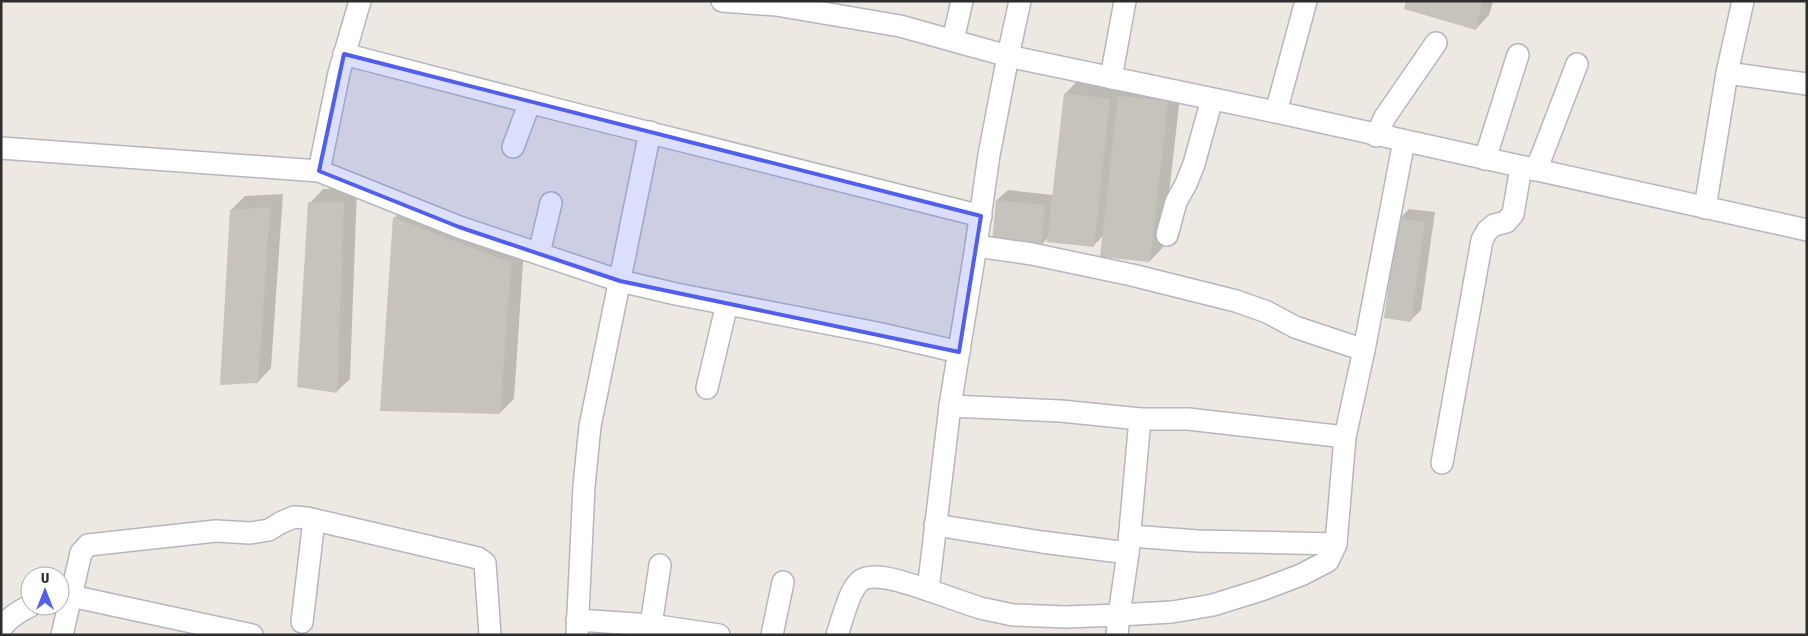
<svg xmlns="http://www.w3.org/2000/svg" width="1808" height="636" viewBox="0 0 1808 636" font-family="'Fira Sans Condensed',sans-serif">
	<rect width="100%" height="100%" fill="#ede9e2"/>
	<g fill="#0003">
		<polygon points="1407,1 1493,1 1489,15 1476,29"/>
		<polygon points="1078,80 1123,85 1122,93 1132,83 1181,88 1163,247 1150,261 1103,236 1093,246 1049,237 1040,246 997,200 1008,190 1053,195 1065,94"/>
		<polygon points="323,189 357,189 350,379 336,392 310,203"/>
		<polygon points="283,194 271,368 258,382 231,210 245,196"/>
		<polygon points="408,204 524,249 514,399 500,413 394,218"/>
		<polygon points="1409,209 1435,212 1421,310 1411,320 1399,219"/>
	</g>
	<g fill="#c6c3bd">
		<polygon points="1406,1 1483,1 1476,30 1404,9"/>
		<polygon points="1064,93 1110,99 1094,247 1047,242"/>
		<polygon points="1118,96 1168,101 1150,262 1100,257"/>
		<polygon points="996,200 1045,205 1041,247 992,242"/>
		<polygon points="308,202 344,202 337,393 297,387"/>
		<polygon points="270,207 258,383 220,385 230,210"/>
		<polygon points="393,217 511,263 500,414 380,411"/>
		<polygon points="1398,218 1425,222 1411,322 1384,318"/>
	</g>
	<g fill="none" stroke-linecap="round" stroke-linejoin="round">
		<g stroke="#b5b6bf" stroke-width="24">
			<g id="minor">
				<polyline points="722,1 776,5 900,26 1008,56 1276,112 1807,230"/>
				<polyline points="1020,1 1008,56 989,155 976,246 950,406 928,590 980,608 1013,615 1065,617 1119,615 1117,635"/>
				<polyline points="953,40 962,1"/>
				<polyline points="344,54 559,110 981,216"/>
				<polyline points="1727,73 1807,84"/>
				<polyline points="1111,78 1125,1"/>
				<polyline points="1276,112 1306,1"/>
				<polyline points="1376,136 1385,117 1436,43"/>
				<polyline points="513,147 530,102"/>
				<polyline points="1,148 319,171 339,73 360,1"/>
				<polyline points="1485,159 1518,55"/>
				<polyline points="1535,170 1542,155 1577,64"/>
				<polyline points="319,171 459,227 620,281 676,294 877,333 959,352"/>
				<polyline points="1705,208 1727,73 1743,1"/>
				<polyline points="1167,235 1176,202 1186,184 1194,164 1212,99"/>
				<polyline points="976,246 1032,254 1132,275 1236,301 1267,312 1295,327 1364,350 1345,437 1336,544 1328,561 1301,575 1261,590 1213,605 1172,612 1119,615 1128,553"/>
				<polyline points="539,253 551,203"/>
				<polyline points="1364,350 1404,141"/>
				<polyline points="707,388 727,304"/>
				<polyline points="950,406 1061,411 1140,419 1188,419 1345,437"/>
				<polyline points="1442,463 1482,240 1487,231 1494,225 1506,222 1513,214 1521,167"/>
				<polyline points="935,525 1042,542 1128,553 1140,419"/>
				<polyline points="1130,536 1198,541 1336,544"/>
				<polyline points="60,597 71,596 252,635"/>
				<polyline points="577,620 651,625 719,635"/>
				<polyline points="302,622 314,520"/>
				<polyline points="651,625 660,565"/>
				<path d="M1,629C7,618 20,611 30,606"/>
				<polyline points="62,635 81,553 88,545 216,531 250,533 269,530 280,523 294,517 307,518 478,558 485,563 490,635"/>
				<polyline points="577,635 584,486 590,426 650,132"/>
				<polyline points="772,635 783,582"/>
				<path d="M837,635C842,621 849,590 860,581C875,570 911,585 928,590"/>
			</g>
		</g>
		<use href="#minor" stroke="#fff" stroke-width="21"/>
	</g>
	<path fill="#515feb" fill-opacity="0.2" stroke="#515feb" stroke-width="4" stroke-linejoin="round" d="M344,54L981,216L959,352L620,281L459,227L319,171Z"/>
	<rect width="1808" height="636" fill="none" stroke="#2d2d2d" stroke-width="5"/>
	<g transform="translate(45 591)"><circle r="24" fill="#ffffff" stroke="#ababab"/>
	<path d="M0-4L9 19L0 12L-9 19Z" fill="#515feb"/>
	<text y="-8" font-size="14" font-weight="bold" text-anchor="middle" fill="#2d2d2d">U</text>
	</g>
</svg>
